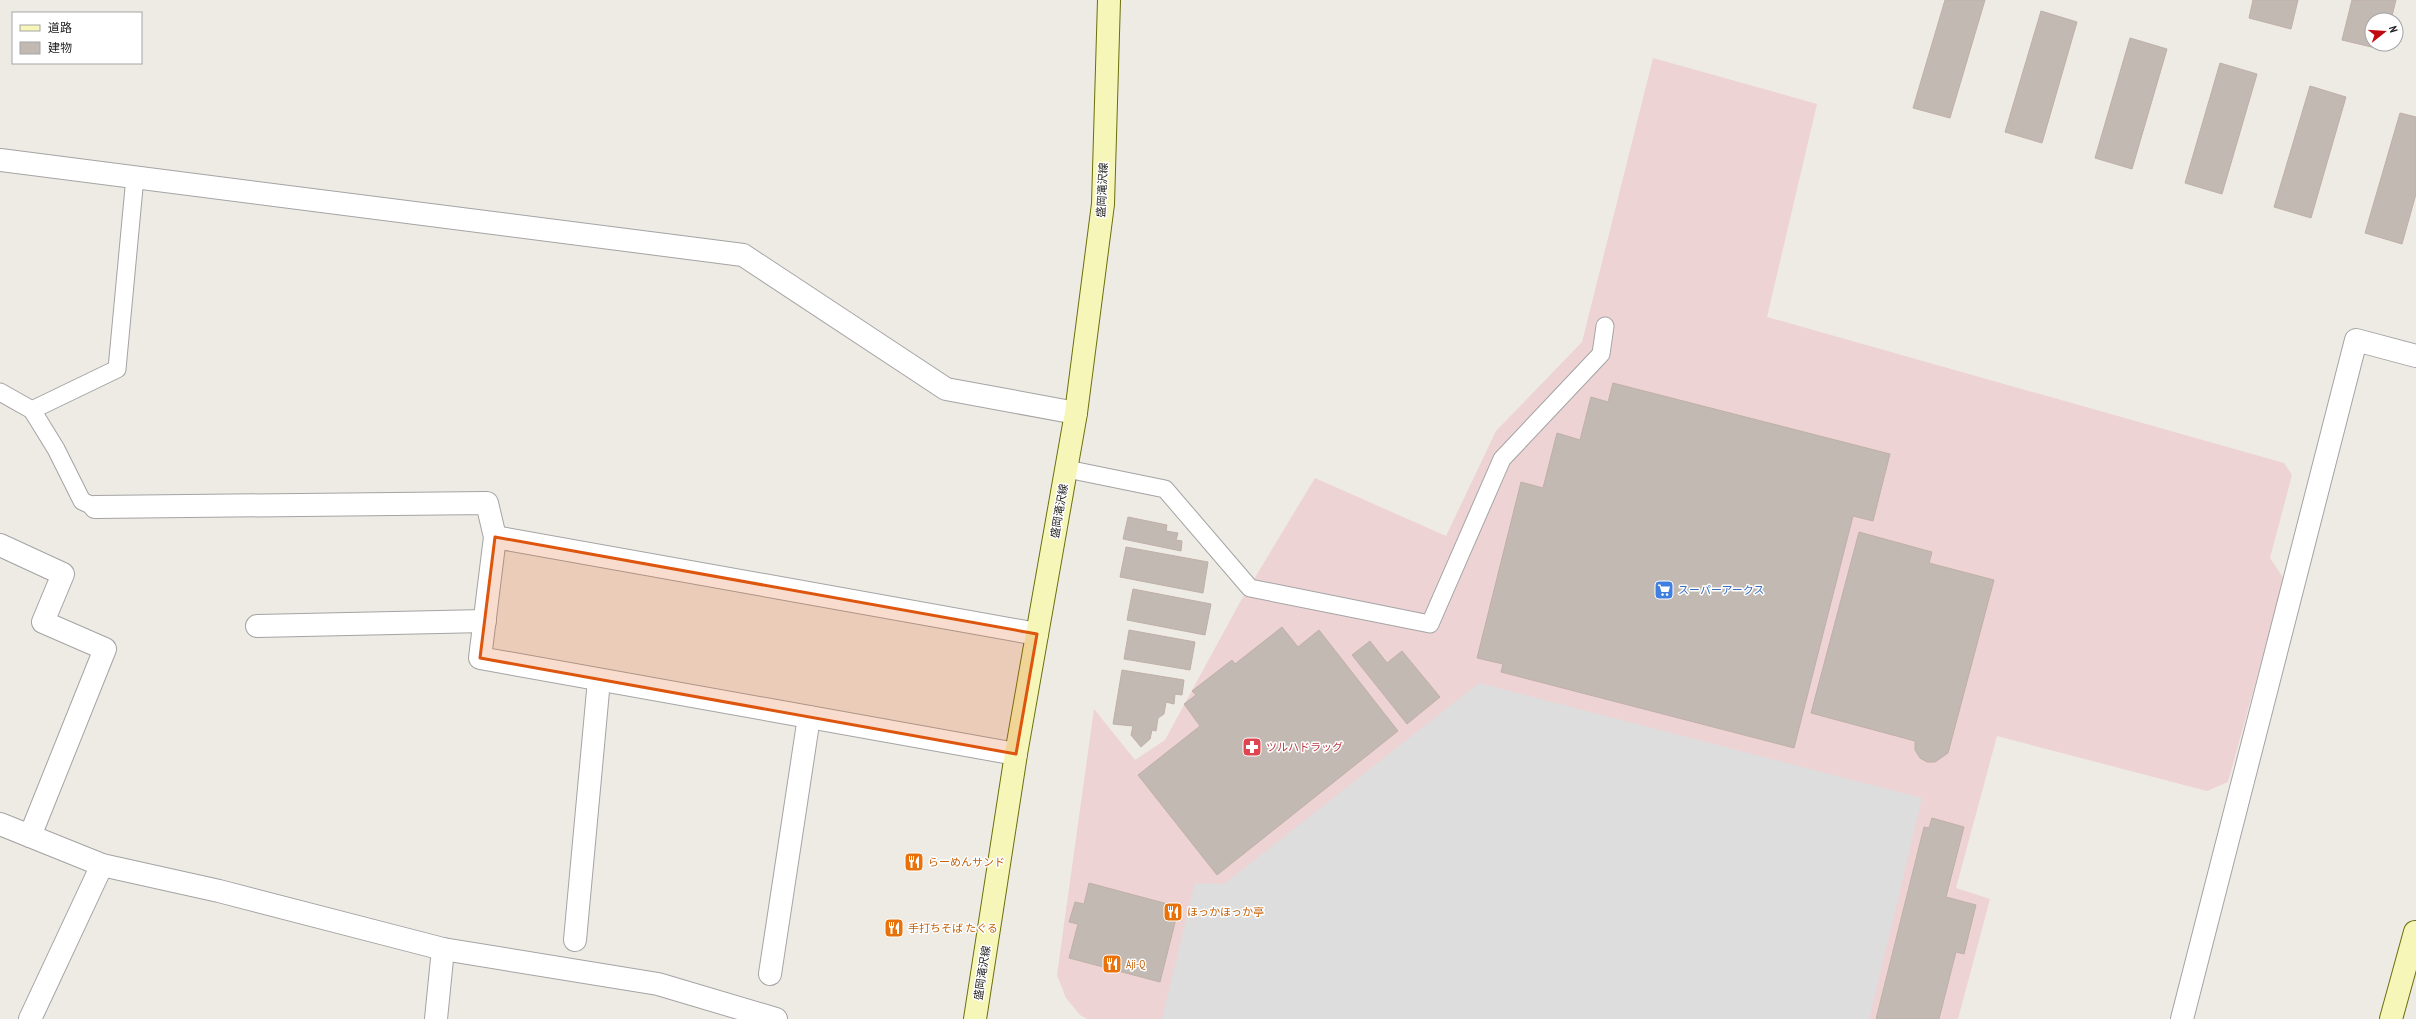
<svg xmlns="http://www.w3.org/2000/svg" width="2416" height="1019" viewBox="0 0 2416 1019" font-family="'PT Sans Narrow','Noto Sans JP',sans-serif">
	<rect width="100%" height="100%" fill="#eeeae4"/>
	<polygon fill="#eed3d4" points="1653,58 1817,104 1767,317 2284,463 2292,475 2270,558 2284,579 2228,782 2207,791 1997,736 1956,888 1990,899 1958,1019 1087,1019 1080,1015 1066,998 1057,975 1094,709 1135,760 1165,740 1239,604 1315,478 1446,536 1496,431 1582,342"/>
	<polygon fill="#ddd" points="1479,683 1922,798 1869,1019 1162,1019 1195,883 1224,884"/>
	<g fill="#c2b9b3" stroke="#bfb0a7">
		<polygon points="1945,0 1985,0 1950,118 1913,108"/>
		<polygon points="2253,0 2298,0 2291,29 2249,18"/>
		<polygon points="2352,0 2396,0 2391,20 2372,20 2372,44 2385,44 2384,50 2342,40"/>
		<polygon points="2041,11 2077,22 2042,143 2005,132"/>
		<polygon points="2130,38 2167,49 2132,169 2095,158"/>
		<polygon points="2220,63 2257,74 2222,194 2185,183"/>
		<polygon points="2310,86 2346,97 2311,218 2274,207"/>
		<polygon points="2400,113 2416,117 2416,194 2402,244 2365,233"/>
		<polygon points="1613,383 1890,454 1873,521 1853,516 1794,748 1501,672 1503,664 1477,658 1521,482 1543,488 1557,433 1580,440 1591,397 1608,402"/>
		<polygon points="1128,517 1167,525 1166,531 1178,533 1176,540 1182,541 1181,551 1123,539"/>
		<polygon points="1859,532 1932,552 1929,563 1994,580 1948,753 1935,762 1927,762 1920,758 1915,750 1915,741 1811,713"/>
		<polygon points="1126,547 1208,562 1203,593 1120,577"/>
		<polygon points="1133,589 1211,604 1205,635 1127,620"/>
		<polygon points="1282,627 1298,647 1319,630 1398,731 1217,875 1138,775 1200,726 1184,704 1196,695 1192,691 1232,660 1235,664"/>
		<polygon points="1129,630 1195,642 1190,670 1124,659"/>
		<polygon points="1370,641 1387,663 1402,651 1440,697 1407,724 1352,655"/>
		<polygon points="1122,670 1184,680 1182,695 1175,694 1174,704 1166,702 1164,714 1158,718 1156,731 1152,730 1150,739 1141,747 1131,735 1133,726 1113,724"/>
		<polygon points="1932,818 1964,827 1946,897 1976,905 1964,954 1956,952 1939,1019 1876,1019 1924,827 1929,828"/>
		<polygon points="1089,883 1179,907 1160,982 1069,958 1078,924 1069,922 1075,902 1084,904"/>
	</g>
	<g fill="none" stroke-linecap="round" stroke-linejoin="round">
		<g stroke="#a4a4a4" stroke-width="19">
			<g id="lane">
				<polyline points="0,392 32,410 117,369 135,177"/>
				<polyline points="32,410 56,449 82,501 95,507"/>
				<polyline points="1067,469 1165,489 1250,588 1430,624 1502,459 1601,354 1605,326"/>
			</g>
		</g>
		<g stroke="#a4a4a4" stroke-width="24">
			<g id="street">
				<polyline points="0,160 743,255 946,389 1076,413"/>
				<polyline points="95,507 487,503 495,537 480,658 1016,754"/>
				<polyline points="495,537 1037,634"/>
				<polyline points="0,545 63,574 43,622 105,649 30,836"/>
				<polyline points="257,626 485,621"/>
				<polyline points="0,824 102,865 219,891 443,949 658,984 776,1019"/>
				<polyline points="575,940 599,680"/>
				<polyline points="770,974 809,717"/>
				<polyline points="30,1019 102,865"/>
				<polyline points="436,1019 443,949"/>
				<polyline points="2182,1019 2356,340 2416,356"/>
			</g>
		</g>
		<g stroke="#6a6f09" stroke-width="24">
			<g id="secondary">
				<polyline points="975,1019 1016,754 1076,413 1103,204 1109,0"/>
				<polyline points="2391,1019 2415,932"/>
			</g>
		</g>
		<use href="#lane" stroke="#fff" stroke-width="17"/>
		<use href="#street" stroke="#fff" stroke-width="22"/>
		<use href="#secondary" stroke="#f6f6b9" stroke-width="22"/>
	</g>
	<path fill="#de560d" fill-opacity="0.2" stroke="#de560d" stroke-width="3" stroke-linejoin="round" d="M495,537L1037,634L1016,754L480,658Z"/>
	<defs>
		<g id="supermarket-square" transform="scale(1)"><rect x="-9" y="-9" width="18" height="18" rx="4" fill="#3f7fe0" stroke="#fff"/><path d="M-6-5.5h2.5l.6 2H6L4.5 2H-2.5L-4.4-4H-6ZM-1.5 3.2a1.3 1.3 0 1 0 .1 0ZM3 3.2a1.3 1.3 0 1 0 .1 0Z" fill="#fff"/></g>
		<g id="pharmacy-square" transform="scale(1)"><rect x="-9" y="-9" width="18" height="18" rx="4" fill="#e0444e" stroke="#fff"/><path d="M-2-6h4v4h4v4h-4v4h-4v-4h-4v-4h4Z" fill="#fff"/></g>
		<g id="restaurant-square" transform="scale(1)"><rect x="-9" y="-9" width="18" height="18" rx="4" fill="#e8710a" stroke="#fff"/><path d="M-5-6h1v4h1v-4h1v4h1v-4h1v5L-1.5 .5V6h-2V.5L-5-1ZM5-6V6H3V1.5H1.5Q1.5-4 5-6Z" fill="#fff"/></g>
	</defs>
	<g fill-rule="evenodd">
		<use href="#supermarket-square" x="1664" y="590"/>
		<use href="#pharmacy-square" x="1252" y="747"/>
		<use href="#restaurant-square" x="914" y="862"/>
		<use href="#restaurant-square" x="1173" y="912"/>
		<use href="#restaurant-square" x="894" y="928"/>
		<use href="#restaurant-square" x="1112" y="964"/>
	</g>
	<g text-anchor="middle" stroke-width="3" stroke-linejoin="round" paint-order="stroke">
		<g font-size="11" fill="#1d1d1d" stroke="#fff">
			<text transform="translate(1102 190) rotate(-87)" y="4">盛岡滝沢線</text>
			<text transform="translate(1059 511) rotate(-80)" y="4">盛岡滝沢線</text>
			<text transform="translate(982 973) rotate(-81)" y="4">盛岡滝沢線</text>
		</g>
		<g font-size="11" fill="#366cbe" stroke="#fff" text-anchor="start">
			<text x="1678" y="594">スーパーアークス</text>
		</g>
		<g font-size="11" fill="#be3a42" stroke="#fff" text-anchor="start">
			<text x="1266" y="751">ツルハドラッグ</text>
		</g>
		<g font-size="11" fill="#c56008" stroke="#fff" text-anchor="start">
			<text x="928" y="866">らーめんサンド</text>
			<text x="1187" y="916">ほっかほっか亭</text>
			<text x="908" y="932">手打ちそば たぐる</text>
			<text x="1126" y="968">Aji-Q</text>
		</g>
	</g>
	<rect x="12" y="12" width="130" height="52" fill="#ffffff" stroke="#a5a5a5"/>
	<rect x="20" y="25" width="20" height="6" fill="#f6f6b9" stroke="#a5a5a5"/>
	<text x="48" y="32" font-size="12" fill="#1d1d1d">道路</text>
	<rect x="20" y="42" width="20" height="12" fill="#c2b9b3" stroke="#a5a5a5"/>
	<text x="48" y="52" font-size="12" fill="#1d1d1d">建物</text>
	<g transform="translate(2384 32) rotate(73)"><circle r="19" fill="#ffffff" stroke="#a5a5a5"/>
	<path d="M0-3L7 15L0 10L-7 15Z" fill="#c20913"/>
	<text y="-6" font-size="11" font-weight="bold" text-anchor="middle" fill="#1d1d1d">N</text>
	</g>
</svg>
